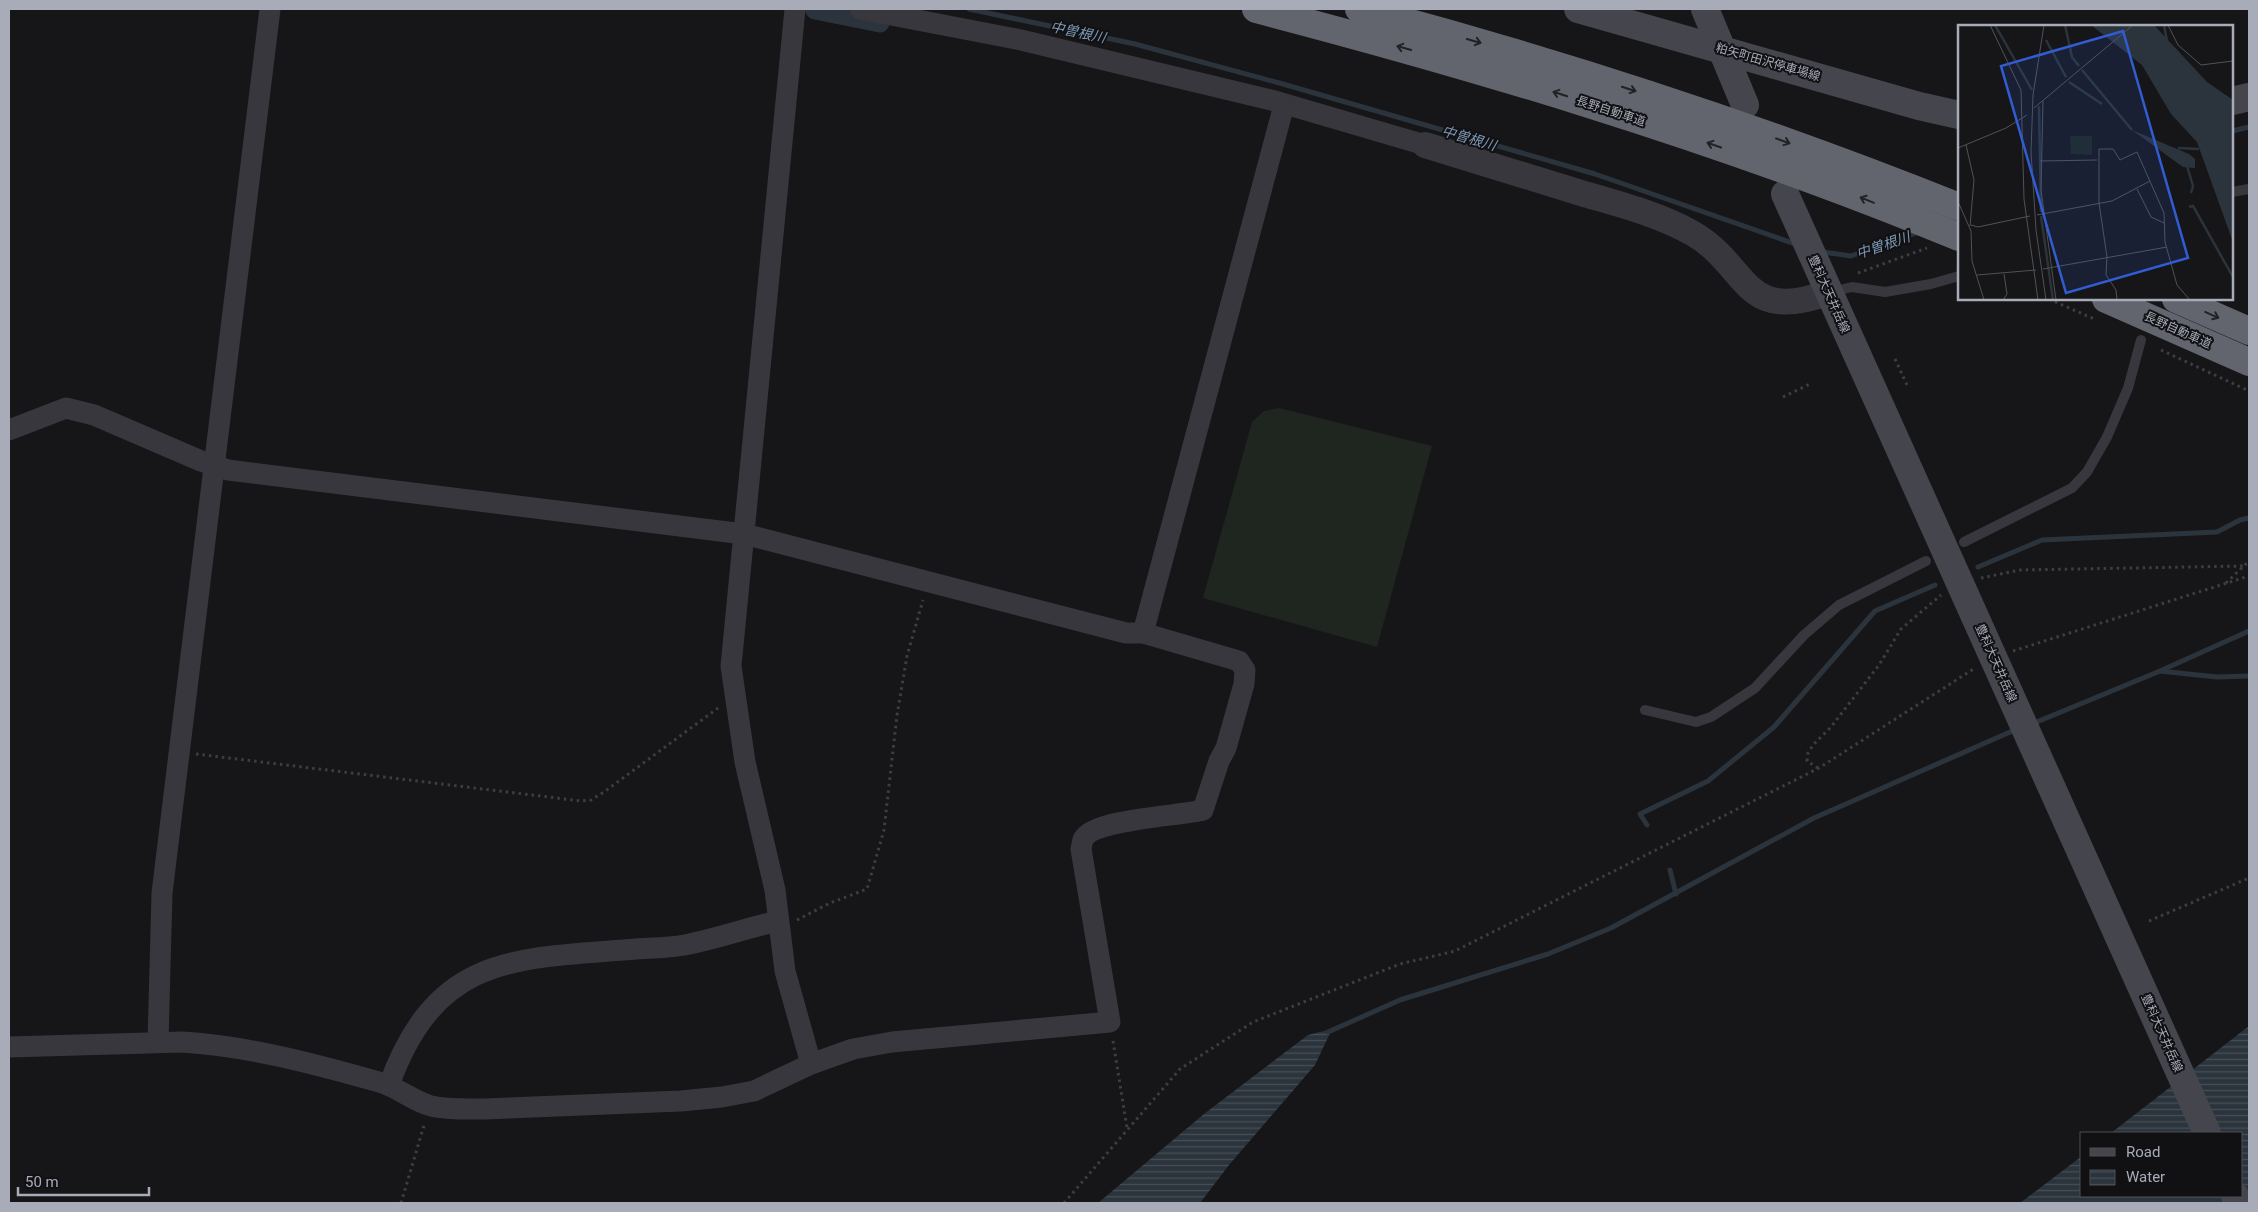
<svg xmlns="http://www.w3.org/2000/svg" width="2258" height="1212" viewBox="0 0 2258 1212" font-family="Roboto,'Noto Sans JP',sans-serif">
	<defs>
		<pattern id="water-rules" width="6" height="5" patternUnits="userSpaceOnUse" patternTransform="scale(1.25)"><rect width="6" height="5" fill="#2b343c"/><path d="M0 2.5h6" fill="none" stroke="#474f56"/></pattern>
	</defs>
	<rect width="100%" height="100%" fill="#161618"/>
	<polygon fill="#1e261f" points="1279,408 1432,446 1377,647 1203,598 1252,422 1264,411"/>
	<g fill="url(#water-rules)">
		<polygon points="2249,1026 2249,1203 2020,1203 2082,1156 2082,1196 2242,1196 2242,1133 2111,1133"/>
		<polygon points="1332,1029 1315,1065 1229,1165 1200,1203 1098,1203 1204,1114 1308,1035"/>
	</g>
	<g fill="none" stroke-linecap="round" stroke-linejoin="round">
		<g stroke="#2b343c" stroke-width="5">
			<polyline points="969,9 1135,44 1283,84 1595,174 1798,245"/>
			<polyline points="2232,131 2249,127"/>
			<polyline points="1823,252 1851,256 1919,232"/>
			<polyline points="1978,567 2042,540 2217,532 2240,520 2249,518"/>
			<polyline points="2160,671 2249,631"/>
			<polyline points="2032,724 2160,671 2217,677 2249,676"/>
			<polyline points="1647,825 1640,814 1708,781 1774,727 1875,611 1935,585"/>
			<polyline points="1670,870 1676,894"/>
			<polyline points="1328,1032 1400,1000 1548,954 1611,928 1814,818 2017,729"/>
		</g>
		<polyline stroke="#2b343c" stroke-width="19" points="815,10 880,23"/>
		<g stroke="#3d3e44" stroke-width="3" stroke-dasharray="2.5 4" stroke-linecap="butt">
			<polyline points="1858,273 1927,248"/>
			<polyline points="2049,299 2094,319"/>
			<polyline points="2161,350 2249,391"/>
			<polyline points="1895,359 1907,385"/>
			<polyline points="1783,397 1810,384"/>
			<polyline points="1981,578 2020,570 2244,566"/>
			<polyline points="2226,583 2249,561"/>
			<polyline points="2013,651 2249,576"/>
			<polyline points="196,754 581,801 591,800 604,792 718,708"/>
			<polyline points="1818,768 1807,761 1808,753 1813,745 1831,727 1879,665 1901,629 1941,595"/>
			<polyline points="797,920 830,903 867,889 884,830 897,715 907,656 923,600"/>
			<polyline points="2149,921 2249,878"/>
			<polyline points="1113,1041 1127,1128"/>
			<polyline points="401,1203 425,1122"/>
			<polyline points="1064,1203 1180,1069 1253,1022 1400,964 1455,951 1819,768 1975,668"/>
		</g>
		<g stroke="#37373d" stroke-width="10">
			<polyline points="2232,192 2249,189"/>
			<polyline points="1831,292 1852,287 1885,292 1931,284 1959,276"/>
			<polyline points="1964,542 2072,488 2087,472 2107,437 2128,388 2141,340"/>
			<polyline points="1645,710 1696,722 1711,717 1755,688 1804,635 1839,605 1926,561"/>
		</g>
		<g stroke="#37373d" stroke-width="21">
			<polyline points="795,9 731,666 745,762 775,890 785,971 811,1064"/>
			<polyline points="860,9 1021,40 1275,101 1425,145"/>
			<path d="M9,430L66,408L94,415L201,461L228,470L744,534L1126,633H1143L1239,661L1245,670L1244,684L1226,748L1219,761L1203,810C1180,816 1096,819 1084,838C1082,840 1082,846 1081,849L1110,1022L892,1042L853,1049L811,1064L754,1091L722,1097L681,1101L484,1109C466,1109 448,1110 431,1106C413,1101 397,1087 379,1082C315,1064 248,1046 182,1042L9,1047"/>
			<polyline points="1143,633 1284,105"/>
			<polyline points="158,1042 162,893 270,9"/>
			<path d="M389,1085C437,953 515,959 636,949C652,948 669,948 685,945C716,939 747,928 778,921"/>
		</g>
		<path stroke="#37373d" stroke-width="26" d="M1425,145C1477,161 1529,177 1581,193C1618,204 1658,214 1692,233C1749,265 1741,324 1827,293"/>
		<g stroke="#45464d" stroke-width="28">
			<polyline points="1578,9 1919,106 1959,115"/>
			<polyline points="1705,9 1745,105"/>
			<polyline points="2232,101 2249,97"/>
			<polyline points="1785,194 2207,1133"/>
			<polyline points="2235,1196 2238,1203"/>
		</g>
		<g stroke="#63656e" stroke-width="28">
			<path d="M1256,9C1478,67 1698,133 1912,218"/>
			<path d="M1359,9C1563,63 1764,129 1959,207"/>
			<polyline points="2106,299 2249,362"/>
			<polyline points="2176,299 2249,331"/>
		</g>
		<polyline stroke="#63656e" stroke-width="28" points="1912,218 1959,237"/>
	</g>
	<defs><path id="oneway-shaft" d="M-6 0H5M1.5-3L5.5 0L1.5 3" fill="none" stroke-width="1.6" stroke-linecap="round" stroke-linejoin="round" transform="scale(1.25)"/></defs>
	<g stroke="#212225">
		<use href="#oneway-shaft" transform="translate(1474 41) rotate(16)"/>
		<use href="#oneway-shaft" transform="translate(1404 48) rotate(-164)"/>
		<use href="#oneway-shaft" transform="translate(1629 89) rotate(18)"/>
		<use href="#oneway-shaft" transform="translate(1560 94) rotate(-162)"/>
		<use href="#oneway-shaft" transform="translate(1783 141) rotate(20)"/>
		<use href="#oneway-shaft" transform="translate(1714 145) rotate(-161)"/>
		<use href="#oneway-shaft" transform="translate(1867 200) rotate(-158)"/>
		<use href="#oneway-shaft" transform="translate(2212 315) rotate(24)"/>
	</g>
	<g text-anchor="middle" stroke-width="4" stroke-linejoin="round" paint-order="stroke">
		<g font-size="12" fill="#a7acb8" stroke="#111113">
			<text transform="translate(1768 62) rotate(16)" y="4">粕矢町田沢停車場線</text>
			<text transform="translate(1611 111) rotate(18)" y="4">長野自動車道</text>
			<text transform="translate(1829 294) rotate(66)" y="4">豊科大天井岳線</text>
			<text transform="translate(2178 330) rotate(24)" y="4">長野自動車道</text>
			<text transform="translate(1996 663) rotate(66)" y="4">豊科大天井岳線</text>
			<text transform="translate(2162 1033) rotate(66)" y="4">豊科大天井岳線</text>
		</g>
		<g font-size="14" font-style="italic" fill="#7d98b4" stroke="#111113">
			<text transform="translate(1078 32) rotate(12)" y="5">中曽根川</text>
			<text transform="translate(1469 138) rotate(16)" y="5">中曽根川</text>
			<text transform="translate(1883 245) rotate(-19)" y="5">中曽根川</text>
		</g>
	</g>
	<g transform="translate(1958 25)">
		<rect width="275" height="275" fill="#161618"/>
		<path d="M112,111H134V130L113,129Z" fill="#1e261f"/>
		<path d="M133,0H196L249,57L275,75V217L239,117L213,89L184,40ZM174,105L231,129L237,134V143L225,142Z" fill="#2b343c"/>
		<path fill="none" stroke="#2b343c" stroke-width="2.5" d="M37,0L74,65M107,0L114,32L121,41M206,0L209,16M88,15L108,52M124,45L174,105M111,57L144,79M81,81L83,187M220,123L241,124M229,141L235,161L233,168M231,182L235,181L275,252M83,191L95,275"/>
		<path fill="none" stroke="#505258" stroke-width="1" d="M32,0L63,65L66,174L80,275M86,0L75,70L73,127L78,205L88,275M210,0L220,20L243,40L275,36M85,76L83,165L98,275M76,83L175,0M8,120L16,155L12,201M0,123L48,103L69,90M82,136L139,135M179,164L193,192L206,198M1,179L13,206L14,236L26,275M79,190L154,176L192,156M13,200L20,202L72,191M85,244L209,222M19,250L78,245M45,275L49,269L46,249M159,275L158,265L148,250L149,232L141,178V124H155L162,135L179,127L206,188L207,217L219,260L232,275"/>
		<path fill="#325cd3" fill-opacity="0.15" stroke="#325cd3" stroke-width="2.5" d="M165,6L230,233L108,268L43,41Z"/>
		<rect width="275" height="275" fill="none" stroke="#a7acb8" stroke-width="2.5"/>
	</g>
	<rect width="2258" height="1212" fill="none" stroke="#a7acb8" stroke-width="20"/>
	<rect x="2080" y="1132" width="162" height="65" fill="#111113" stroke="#4d4f55"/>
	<rect x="2090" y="1148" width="25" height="8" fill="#45464d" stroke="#4d4f55"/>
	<text x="2126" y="1157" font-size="15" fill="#a7acb8">Road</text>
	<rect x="2090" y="1170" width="25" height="15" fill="url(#water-rules)" stroke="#4d4f55"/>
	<text x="2126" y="1182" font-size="15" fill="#a7acb8">Water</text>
	<path d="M18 1187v8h131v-8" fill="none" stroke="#a7acb8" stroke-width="2.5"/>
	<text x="25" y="1187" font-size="15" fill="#a7acb8" stroke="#111113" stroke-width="4" paint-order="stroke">50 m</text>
</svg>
